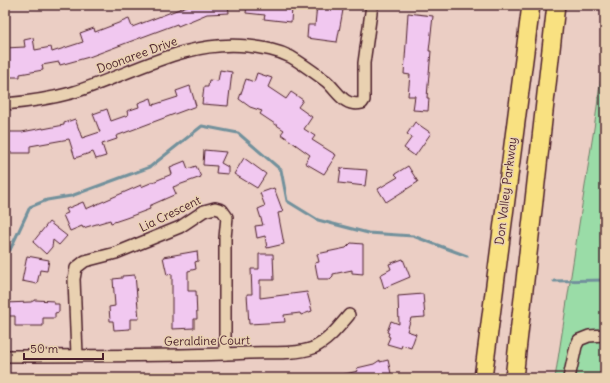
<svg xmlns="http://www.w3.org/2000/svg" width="610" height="383" viewBox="0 0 610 383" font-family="Delius,sans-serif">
	<rect width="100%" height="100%" fill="#ebcec4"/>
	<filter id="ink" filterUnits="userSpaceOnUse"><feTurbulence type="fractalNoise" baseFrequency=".025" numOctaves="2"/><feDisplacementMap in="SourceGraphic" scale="8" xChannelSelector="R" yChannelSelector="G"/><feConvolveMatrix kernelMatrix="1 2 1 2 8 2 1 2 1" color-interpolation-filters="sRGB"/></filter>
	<g filter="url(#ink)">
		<polygon fill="#9adca7" stroke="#727e69" points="605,45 605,378 555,378 595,122"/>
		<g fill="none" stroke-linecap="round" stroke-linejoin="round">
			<g stroke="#72919c" stroke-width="3">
				<polyline points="10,250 30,207 47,200 71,196 150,167 202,126 238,133 281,170 287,201 318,220 368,233 413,236 467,256"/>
				<polyline points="554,281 605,280"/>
			</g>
		</g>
		<g fill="#f1c8f0" stroke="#4a1f2b">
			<polygon points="190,5 228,5 229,13 207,14 178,26 177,24 89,57 60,65 59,62 42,65 43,70 20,74 20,77 7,77 7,70 5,70 5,48 25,47 24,40 33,38 35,50 51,47 52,52 83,42 80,33 94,28 95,32 129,19 132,27"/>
			<polygon points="247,5 292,7 291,22 264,19 265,15 246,13"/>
			<polygon points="317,5 331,5 330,8 343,10 337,42 307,38 308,25 315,25"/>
			<polygon points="408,13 433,16 429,51 431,51 428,85 427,98 429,98 428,111 413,110 415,96 408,96 410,75 404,74"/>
			<polygon points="220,70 232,72 228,106 202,104 204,87 208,87 209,80 218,81"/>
			<polygon points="257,73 272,78 268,87 286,99 291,92 303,100 298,107 312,117 304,129 315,136 312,140 336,155 324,174 305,163 310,155 281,134 284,130 260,114 262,111 250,107 239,99 246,79 254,82"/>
			<polygon points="190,86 196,106 116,136 117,139 102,144 106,156 96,159 93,152 75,158 69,139 30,146 30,153 7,153 5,132 22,132 43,128 43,129 64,125 64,123 75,119 82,138 100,132 93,114 107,109 111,121 128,115 127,111 139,107 138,103 151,98 153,105 178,97 176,91"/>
			<polygon points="415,122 431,133 415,156 404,148 412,137 407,134"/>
			<polygon points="204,150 226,152 221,163 228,167 228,174 216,173 217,166 203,165"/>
			<polygon points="244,158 266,174 257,188 234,174"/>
			<polygon points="185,161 188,169 196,166 201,177 173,187 176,194 149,206 150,209 126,218 111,223 110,220 83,228 82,226 70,231 63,215 68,213 66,209 83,202 86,209 141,185 141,187 172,174 170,167"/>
			<polygon points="408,166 418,182 386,202 378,189 398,177 395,174"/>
			<polygon points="341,168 367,170 365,186 339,183"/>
			<polygon points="274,188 283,212 278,213 284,244 267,248 265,236 257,238 255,226 263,225 258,209 265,206 260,193"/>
			<polygon points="49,222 67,236 59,245 53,240 52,247 46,254 33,242"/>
			<polygon points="351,243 363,244 363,274 352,273 352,270 333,274 333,276 330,279 318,279 315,263 319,262 317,254 346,248"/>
			<polygon points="197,251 198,261 195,262 196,269 188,271 188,291 196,291 197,319 194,319 194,328 172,329 172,274 167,275 163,257"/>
			<polygon points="259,254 273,254 274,280 260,280 260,298 307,292 312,311 301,315 300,313 284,315 285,322 249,324 247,294 252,294 251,269 259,269"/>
			<polygon points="27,256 49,260 47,271 40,270 37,284 22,281"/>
			<polygon points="403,259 410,277 384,288 380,275 391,269 389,264"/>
			<polygon points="135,275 139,319 130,319 130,329 114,330 113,321 110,321 109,307 115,306 113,279 122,278 122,276"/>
			<polygon points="423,294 425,317 411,318 407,331 416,334 411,348 402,345 401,348 387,344 390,337 388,336 389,333 387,332 391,321 399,324 398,296"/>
			<polygon points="35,300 54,301 54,304 59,304 59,312 55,313 55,318 43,318 43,326 15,326 15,316 5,316 5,303 31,302"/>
			<polygon points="380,360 380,362 388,360 392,378 341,378 341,375 358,371 357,368 374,364"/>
		</g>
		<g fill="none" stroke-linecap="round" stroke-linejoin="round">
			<g stroke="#4a1f2b" stroke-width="14">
				<g id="minor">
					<path d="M5,104C27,102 49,99 71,93C129,76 184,39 248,46C264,48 277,50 291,57C303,64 315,73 326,81C337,90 344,108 362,103L364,100V63L372,5"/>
					<polyline points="77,355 74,279 76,268 85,261 116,253 180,227 204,211 215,208 222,210 227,217 225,238 225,354"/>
					<path d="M5,356C86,355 168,357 249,353C268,352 294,355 313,348C328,341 338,328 349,315"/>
					<polyline points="569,378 576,346 579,340 589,336 605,335"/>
				</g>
			</g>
			<g stroke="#4a1f2b" stroke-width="20">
				<g id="highway">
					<polyline points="483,378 531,5"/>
					<polyline points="514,378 556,5"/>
				</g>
			</g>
			<use href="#minor" stroke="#e9d1b1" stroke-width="11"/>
			<use href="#highway" stroke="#f9e181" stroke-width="17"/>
		</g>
	</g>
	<g text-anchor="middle" stroke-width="3" stroke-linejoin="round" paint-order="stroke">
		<g font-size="12" fill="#4a1f2b" stroke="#e9d1b1">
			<text transform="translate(137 55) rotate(-20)" y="4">Doonaree Drive</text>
			<text transform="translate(506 191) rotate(-83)" y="4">Don Valley Parkway</text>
			<text transform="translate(170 214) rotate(-26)" y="4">Lia Crescent</text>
			<text transform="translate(207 341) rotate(-1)" y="4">Geraldine Court</text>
		</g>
	</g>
	<rect width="610" height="383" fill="none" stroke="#e9d1b1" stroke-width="20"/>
	<rect x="10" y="10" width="590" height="363" fill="none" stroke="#4a1f2b" stroke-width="1.5" filter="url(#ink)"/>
	<path d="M24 353v6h79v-6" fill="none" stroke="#4a1f2b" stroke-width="2"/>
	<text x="30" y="353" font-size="12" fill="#4a1f2b" stroke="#e9d1b1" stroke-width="3" paint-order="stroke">50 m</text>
</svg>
